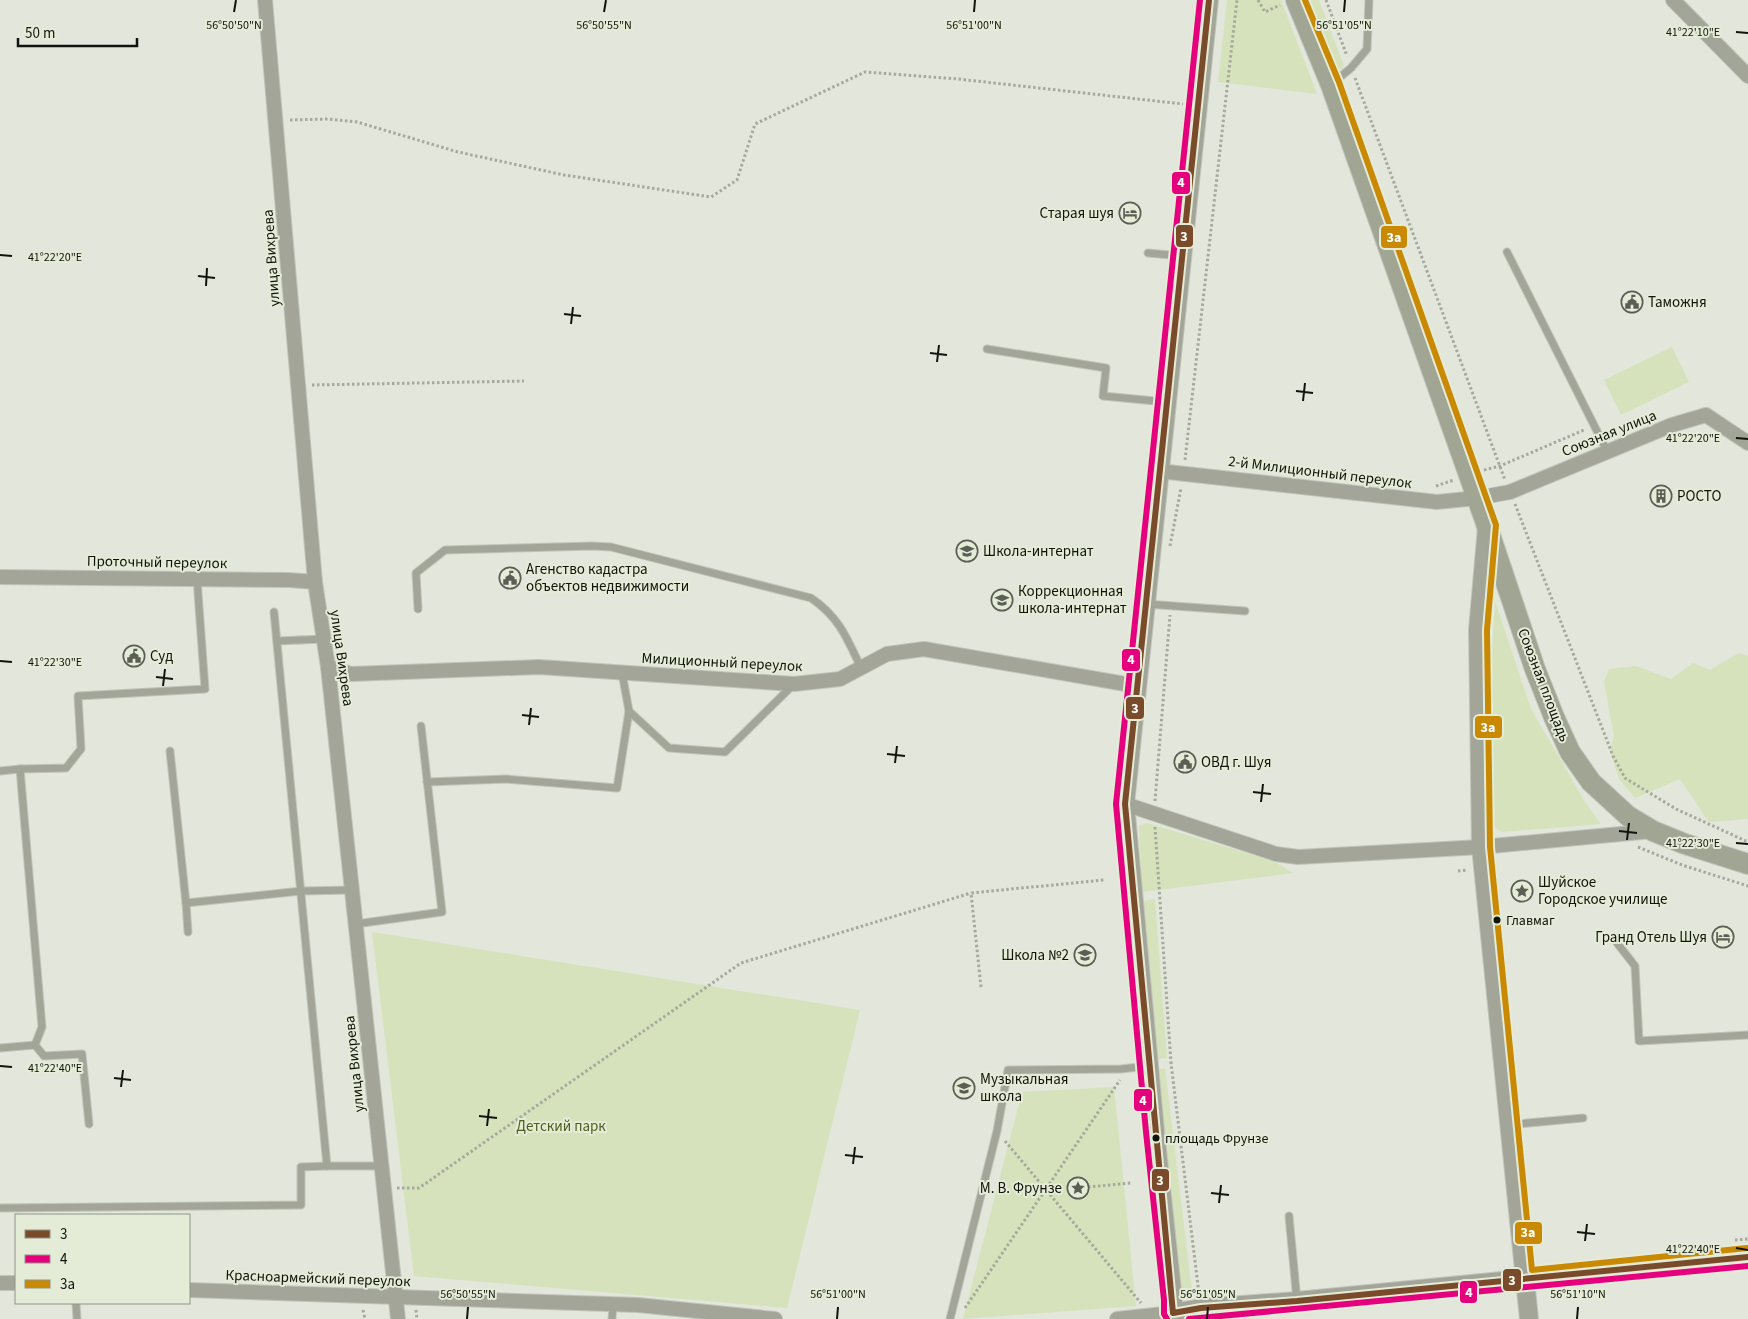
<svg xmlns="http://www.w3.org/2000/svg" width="1748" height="1319" viewBox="0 0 1748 1319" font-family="'Source Sans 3',sans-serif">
	<rect width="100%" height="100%" fill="#e3e6db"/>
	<g fill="#d5e2bb">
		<polygon points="1227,0 1281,0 1317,94 1218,82"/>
		<polygon points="1313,0 1319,0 1344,66 1337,74 1309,2"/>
		<polygon points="1672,347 1689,382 1621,415 1604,380"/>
		<path d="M1495,601L1531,709L1585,802L1601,824L1502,832C1488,825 1486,808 1484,793Z"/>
		<polygon points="1739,653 1748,656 1748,819 1709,822 1680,779 1635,798 1619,779 1610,751 1614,736 1604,682 1609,669 1636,666 1671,679 1693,663 1710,670"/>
		<polygon points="1147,823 1273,861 1293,873 1142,892 1139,826"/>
		<polygon points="1155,899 1167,1058 1155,1059 1142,901"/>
		<polygon points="372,932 860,1010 787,1308 414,1276"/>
		<polygon points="1165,1068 1192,1291 1177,1289 1155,1070"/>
		<polygon points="1114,1087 1136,1306 963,1319 1022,1092"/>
	</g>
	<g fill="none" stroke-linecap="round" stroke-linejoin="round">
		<g stroke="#c1c4bb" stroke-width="9">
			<g id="service">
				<polyline points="1333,83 1351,68 1367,49 1369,0"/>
				<polyline points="1507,252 1607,451"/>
				<polyline points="1148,253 1182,256"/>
				<polyline points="987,349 1106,368 1103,396 1166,402"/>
				<polyline points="1146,604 1245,611"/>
				<path d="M418,609L416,573L445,550L593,546L611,547L811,598C839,617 847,638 861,668"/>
				<polyline points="274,612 327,1166 382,1166"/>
				<polyline points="277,641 323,639"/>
				<polyline points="622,673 629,711 669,748 725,752 794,684"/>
				<polyline points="170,751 186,903 301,891 352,890"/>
				<polyline points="20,769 66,768 81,749 78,696 205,689 197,579"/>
				<polyline points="0,771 20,769 42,1027 35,1045 0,1048"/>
				<polyline points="427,782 506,779 617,788 629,711"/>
				<polyline points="186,903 188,932"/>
				<polyline points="356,924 442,912 421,726"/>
				<polyline points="1617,943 1635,966 1639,1041 1748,1035"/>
				<polyline points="35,1045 44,1056 82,1054 89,1124"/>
				<polyline points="1517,1124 1583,1118"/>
				<polyline points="0,1208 301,1205 301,1167 327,1166"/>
				<polyline points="1289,1216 1297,1301"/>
				<polyline points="76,1303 77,1319"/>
				<polyline points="612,1319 613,1304"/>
				<polyline points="950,1319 997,1131 1008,1070 1121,1069 1148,1066"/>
				<polyline points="1242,1319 1242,1305"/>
			</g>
		</g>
		<g stroke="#c1c4bb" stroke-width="16">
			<g id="minor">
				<polyline points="265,0 315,582 328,667 398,1319"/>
				<polyline points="1673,0 1748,76"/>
				<polyline points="1159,471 1437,502 1477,498 1510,492 1672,425 1706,415 1748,443"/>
				<polyline points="0,577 289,580 315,582"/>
				<polyline points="328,667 351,674 539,667 794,684 840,679 887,654 924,649 1137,686"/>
				<polyline points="1125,804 1276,854 1298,857 1481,847 1653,831"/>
				<polyline points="0,1283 16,1283"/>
				<polyline points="189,1290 638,1305 775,1319"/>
				<polyline points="1117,1319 1173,1313"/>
			</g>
		</g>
		<g stroke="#c1c4bb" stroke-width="20">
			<g id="tertiary">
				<polyline points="1487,527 1478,630 1481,847 1529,1319"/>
				<polyline points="1173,1313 1201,1308 1297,1301 1748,1257"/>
				<polyline points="1173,1319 1173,1300 1155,1131 1125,804 1209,0"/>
			</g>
		</g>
		<g stroke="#c1c4bb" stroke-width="22">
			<polyline id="secondary" points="1296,0 1331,85 1487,526 1535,669 1554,717 1570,752 1591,782 1628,816 1653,831 1685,844 1748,864"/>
		</g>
		<g stroke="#a6aa9e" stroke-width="3" stroke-dasharray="2.5 2.5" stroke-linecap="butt">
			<polyline points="1258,0 1265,12 1280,5"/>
			<polyline points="1326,0 1347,56"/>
			<polyline points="1355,78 1505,480"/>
			<polyline points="290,120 328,119 357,122 458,152 564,175 711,197 737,180 755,124 865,72 958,79 1183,104"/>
			<polyline points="312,385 524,381"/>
			<polyline points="1185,460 1237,0"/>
			<polyline points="1484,470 1500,466 1584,430"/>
			<polyline points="1436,486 1454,480"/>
			<polyline points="1515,504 1613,756 1625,778 1676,809 1748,842"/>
			<polyline points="1170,546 1181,488"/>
			<polyline points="1155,801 1170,615"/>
			<polyline points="1155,827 1171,1063 1199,1294"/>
			<polyline points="1638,847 1682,865 1748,886"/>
			<polyline points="1458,871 1468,870"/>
			<polyline points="981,987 971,893 1104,880"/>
			<polyline points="1005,1141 1141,1303"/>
			<polyline points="397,1188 419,1188 741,963 971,893"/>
			<polyline points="1078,1188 1131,1183"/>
			<polyline points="1735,1240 1748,1239"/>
			<polyline points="965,1308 1120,1080"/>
			<polyline points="363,1310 365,1319"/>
			<polyline points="416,1310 417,1319"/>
		</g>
		<use href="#service" stroke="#a2a598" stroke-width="7"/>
		<use href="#minor" stroke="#a2a598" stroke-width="14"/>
		<use href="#tertiary" stroke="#a2a598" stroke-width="18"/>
		<use href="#secondary" stroke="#a0a594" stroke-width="20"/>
		<g stroke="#e4ebd6" stroke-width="10">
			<polyline id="bus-1" points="1209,0 1125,804 1173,1313 1201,1308 1297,1301 1748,1257"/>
		</g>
		<g stroke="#e4ebd6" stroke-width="10">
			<g id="bus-2">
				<polyline points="1167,1319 1164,1314 1164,1300 1146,1132 1116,804 1200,0"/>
				<polyline points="1189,1319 1748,1266"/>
			</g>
		</g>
		<g stroke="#e4ebd6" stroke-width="10">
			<polyline id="bus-3" points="1305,0 1339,82 1496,525 1487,630 1490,847 1532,1270 1747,1248"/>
		</g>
		<use href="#bus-1" stroke="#7a4b2a" stroke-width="6"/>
		<use href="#bus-2" stroke="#e5007d" stroke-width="6"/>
		<use href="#bus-3" stroke="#c98903" stroke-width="6"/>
	</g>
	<path fill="none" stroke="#11140d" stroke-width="2" d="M234,12L236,0M604,12L606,0M974,12L975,0M1344,12L1345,0M1736,32L1748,33M0,255L12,256M198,276L215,278M206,286L207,268M564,314L581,316M571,324L573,307M930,353L947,355M937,362L939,345M1296,391L1313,393M1303,401L1305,383M1736,438L1748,439M0,661L12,662M156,677L173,679M163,686L165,669M522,715L539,717M529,725L531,708M887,754L905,756M895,763L897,746M1253,792L1271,794M1261,802L1263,784M1619,831L1637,833M1627,840L1629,823M1736,843L1748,844M0,1066L12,1067M114,1078L131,1080M121,1087L123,1070M479,1116L497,1118M487,1126L489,1109M845,1155L863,1157M853,1164L855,1147M1211,1193L1229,1195M1219,1203L1221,1185M1577,1232L1595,1234M1585,1241L1587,1224M1736,1248L1748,1250M467,1319L468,1307M837,1319L838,1307M1207,1319L1208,1307M1577,1319L1578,1307"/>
	<defs>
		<g id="hotel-ring" transform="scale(1.125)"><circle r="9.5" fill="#e4ebd6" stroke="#5a5e55" stroke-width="1.5"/><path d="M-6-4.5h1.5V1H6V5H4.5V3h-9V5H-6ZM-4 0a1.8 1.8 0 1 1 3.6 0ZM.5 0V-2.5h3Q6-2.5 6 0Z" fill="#5a5e55"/></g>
		<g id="civic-ring" transform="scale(1.125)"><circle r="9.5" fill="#e4ebd6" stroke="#5a5e55" stroke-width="1.5"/><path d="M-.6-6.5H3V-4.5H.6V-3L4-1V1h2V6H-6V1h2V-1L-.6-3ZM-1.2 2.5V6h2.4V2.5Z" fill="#5a5e55"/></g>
		<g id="building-ring" transform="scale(1.125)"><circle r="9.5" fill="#e4ebd6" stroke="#5a5e55" stroke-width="1.5"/><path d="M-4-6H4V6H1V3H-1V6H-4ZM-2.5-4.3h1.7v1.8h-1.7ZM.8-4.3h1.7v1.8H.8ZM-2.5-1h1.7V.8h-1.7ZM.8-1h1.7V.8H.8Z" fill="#5a5e55"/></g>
		<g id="school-ring" transform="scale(1.125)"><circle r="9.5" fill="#e4ebd6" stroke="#5a5e55" stroke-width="1.5"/><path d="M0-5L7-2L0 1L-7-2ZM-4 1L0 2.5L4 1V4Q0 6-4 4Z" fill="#5a5e55"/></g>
		<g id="sight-ring" transform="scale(1.125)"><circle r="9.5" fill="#e4ebd6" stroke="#5a5e55" stroke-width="1.5"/><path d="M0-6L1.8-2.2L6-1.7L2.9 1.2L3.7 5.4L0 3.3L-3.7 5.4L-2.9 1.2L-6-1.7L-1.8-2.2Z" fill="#5a5e55"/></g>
	</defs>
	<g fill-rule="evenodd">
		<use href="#hotel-ring" x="1130" y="213"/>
		<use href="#civic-ring" x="1632" y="302"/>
		<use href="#building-ring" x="1661" y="496"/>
		<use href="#school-ring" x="967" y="551"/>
		<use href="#civic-ring" x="510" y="578"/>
		<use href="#school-ring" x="1002" y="600"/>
		<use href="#civic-ring" x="134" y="656"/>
		<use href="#civic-ring" x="1185" y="762"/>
		<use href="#sight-ring" x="1522" y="891"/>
		<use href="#hotel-ring" x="1723" y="937"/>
		<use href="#school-ring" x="1085" y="955"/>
		<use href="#school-ring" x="964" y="1088"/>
		<use href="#sight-ring" x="1078" y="1188"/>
	</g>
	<g fill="#11140d" stroke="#e4ebd6" stroke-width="2">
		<circle cx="1497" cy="920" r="4.5"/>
		<circle cx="1156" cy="1138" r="4.5"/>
	</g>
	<g text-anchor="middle" stroke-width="4" stroke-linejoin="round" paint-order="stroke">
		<g font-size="14" fill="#11140d" stroke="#e4ebd6" text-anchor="start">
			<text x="1506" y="925">Главмаг</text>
			<text x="1165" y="1143">площадь Фрунзе</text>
		</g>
		<g font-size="15" fill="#11140d" stroke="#e4ebd6" text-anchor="start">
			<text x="1114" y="218" text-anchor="end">Старая шуя</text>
			<text x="1648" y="307">Таможня</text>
			<text x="1677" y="501">РОСТО</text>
			<text x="983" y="556">Школа-интернат</text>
			<text x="526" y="574">Агенство кадастра<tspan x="526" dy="17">объектов недвижимости</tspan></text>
			<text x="1018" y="596">Коррекционная<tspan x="1018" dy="17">школа-интернат</tspan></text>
			<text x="150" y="661">Суд</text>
			<text x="1201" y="767">ОВД г. Шуя</text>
			<text x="1538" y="887">Шуйское<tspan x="1538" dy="17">Городское училище</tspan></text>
			<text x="1707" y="942" text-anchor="end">Гранд Отель Шуя</text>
			<text x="1069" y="960" text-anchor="end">Школа №2</text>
			<text x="980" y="1084">Музыкальная<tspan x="980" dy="17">школа</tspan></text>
			<text x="1062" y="1193" text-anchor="end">М. В. Фрунзе</text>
		</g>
		<g font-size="15" fill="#11140d" stroke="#e4ebd6">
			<text transform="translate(271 258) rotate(-94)" y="5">улица Вихрева</text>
			<text transform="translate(1609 433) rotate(-22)" y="5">Союзная улица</text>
			<text transform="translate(1320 472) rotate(7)" y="5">2-й Милиционный переулок</text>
			<text transform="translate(157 562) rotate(1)" y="5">Проточный переулок</text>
			<text transform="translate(342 658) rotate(82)" y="5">улица Вихрева</text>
			<text transform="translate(722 662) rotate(3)" y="5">Милиционный переулок</text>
			<text transform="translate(1544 685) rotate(69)" y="5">Союзная площадь</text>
			<text transform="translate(354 1064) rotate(-96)" y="5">улица Вихрева</text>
			<text transform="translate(318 1278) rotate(2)" y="5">Красноармейский переулок</text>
		</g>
		<g font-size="15" fill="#4d5f1d" stroke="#e4ebd6">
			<text x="561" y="1131">Детский парк</text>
		</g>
	</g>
	<g font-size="12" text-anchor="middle" fill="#11140d" stroke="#e4ebd6" stroke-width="4" stroke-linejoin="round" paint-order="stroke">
		<text x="234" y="29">56°50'50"N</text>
		<text x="604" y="29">56°50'55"N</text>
		<text x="974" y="29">56°51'00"N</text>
		<text x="1344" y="29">56°51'05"N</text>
		<text x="1693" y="36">41°22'10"E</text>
		<text x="55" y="261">41°22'20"E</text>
		<text x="1693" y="442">41°22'20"E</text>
		<text x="55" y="666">41°22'30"E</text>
		<text x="1693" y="847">41°22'30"E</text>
		<text x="55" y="1072">41°22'40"E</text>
		<text x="1693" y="1253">41°22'40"E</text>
		<text x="468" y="1298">56°50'55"N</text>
		<text x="838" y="1298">56°51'00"N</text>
		<text x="1208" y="1298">56°51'05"N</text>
		<text x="1578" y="1298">56°51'10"N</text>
	</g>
	<g stroke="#e4ebd6" stroke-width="2">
		<rect x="1171" y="171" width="20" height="24" rx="5" fill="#e5007d"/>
		<rect x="1175" y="224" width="19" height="24" rx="5" fill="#7a4b2a"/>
		<rect x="1380" y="225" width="28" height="24" rx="5" fill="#c98903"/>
		<rect x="1121" y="648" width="20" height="24" rx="5" fill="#e5007d"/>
		<rect x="1125" y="696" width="20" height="24" rx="5" fill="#7a4b2a"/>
		<rect x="1474" y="715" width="29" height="24" rx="5" fill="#c98903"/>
		<rect x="1133" y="1088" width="20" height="24" rx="5" fill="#e5007d"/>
		<rect x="1151" y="1168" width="19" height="24" rx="5" fill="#7a4b2a"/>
		<rect x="1514" y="1221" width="29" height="24" rx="5" fill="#c98903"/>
		<rect x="1502" y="1268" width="20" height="24" rx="5" fill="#7a4b2a"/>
		<rect x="1459" y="1280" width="19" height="24" rx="5" fill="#e5007d"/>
	</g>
	<g font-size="14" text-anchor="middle" font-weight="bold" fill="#fff">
		<text x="1181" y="187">4</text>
		<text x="1184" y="241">3</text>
		<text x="1394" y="242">3а</text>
		<text x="1131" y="664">4</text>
		<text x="1135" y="713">3</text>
		<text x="1488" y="732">3а</text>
		<text x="1143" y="1105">4</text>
		<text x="1160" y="1185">3</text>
		<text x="1528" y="1237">3а</text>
		<text x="1512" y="1285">3</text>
		<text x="1469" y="1297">4</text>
	</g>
	<rect x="15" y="1214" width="175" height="90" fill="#e4ebd6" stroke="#909586"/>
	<rect x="25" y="1230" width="25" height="8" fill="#7a4b2a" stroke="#909586"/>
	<text x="60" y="1239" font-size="15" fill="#11140d">3</text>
	<rect x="25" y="1255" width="25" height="8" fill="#e5007d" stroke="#909586"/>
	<text x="60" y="1264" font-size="15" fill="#11140d">4</text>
	<rect x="25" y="1280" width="25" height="8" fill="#c98903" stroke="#909586"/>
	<text x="60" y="1289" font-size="15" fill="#11140d">3а</text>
	<path d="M18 38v8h119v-8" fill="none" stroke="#11140d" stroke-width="2.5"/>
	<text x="25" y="38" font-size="15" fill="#11140d" stroke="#e4ebd6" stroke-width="4" paint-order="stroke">50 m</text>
</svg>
